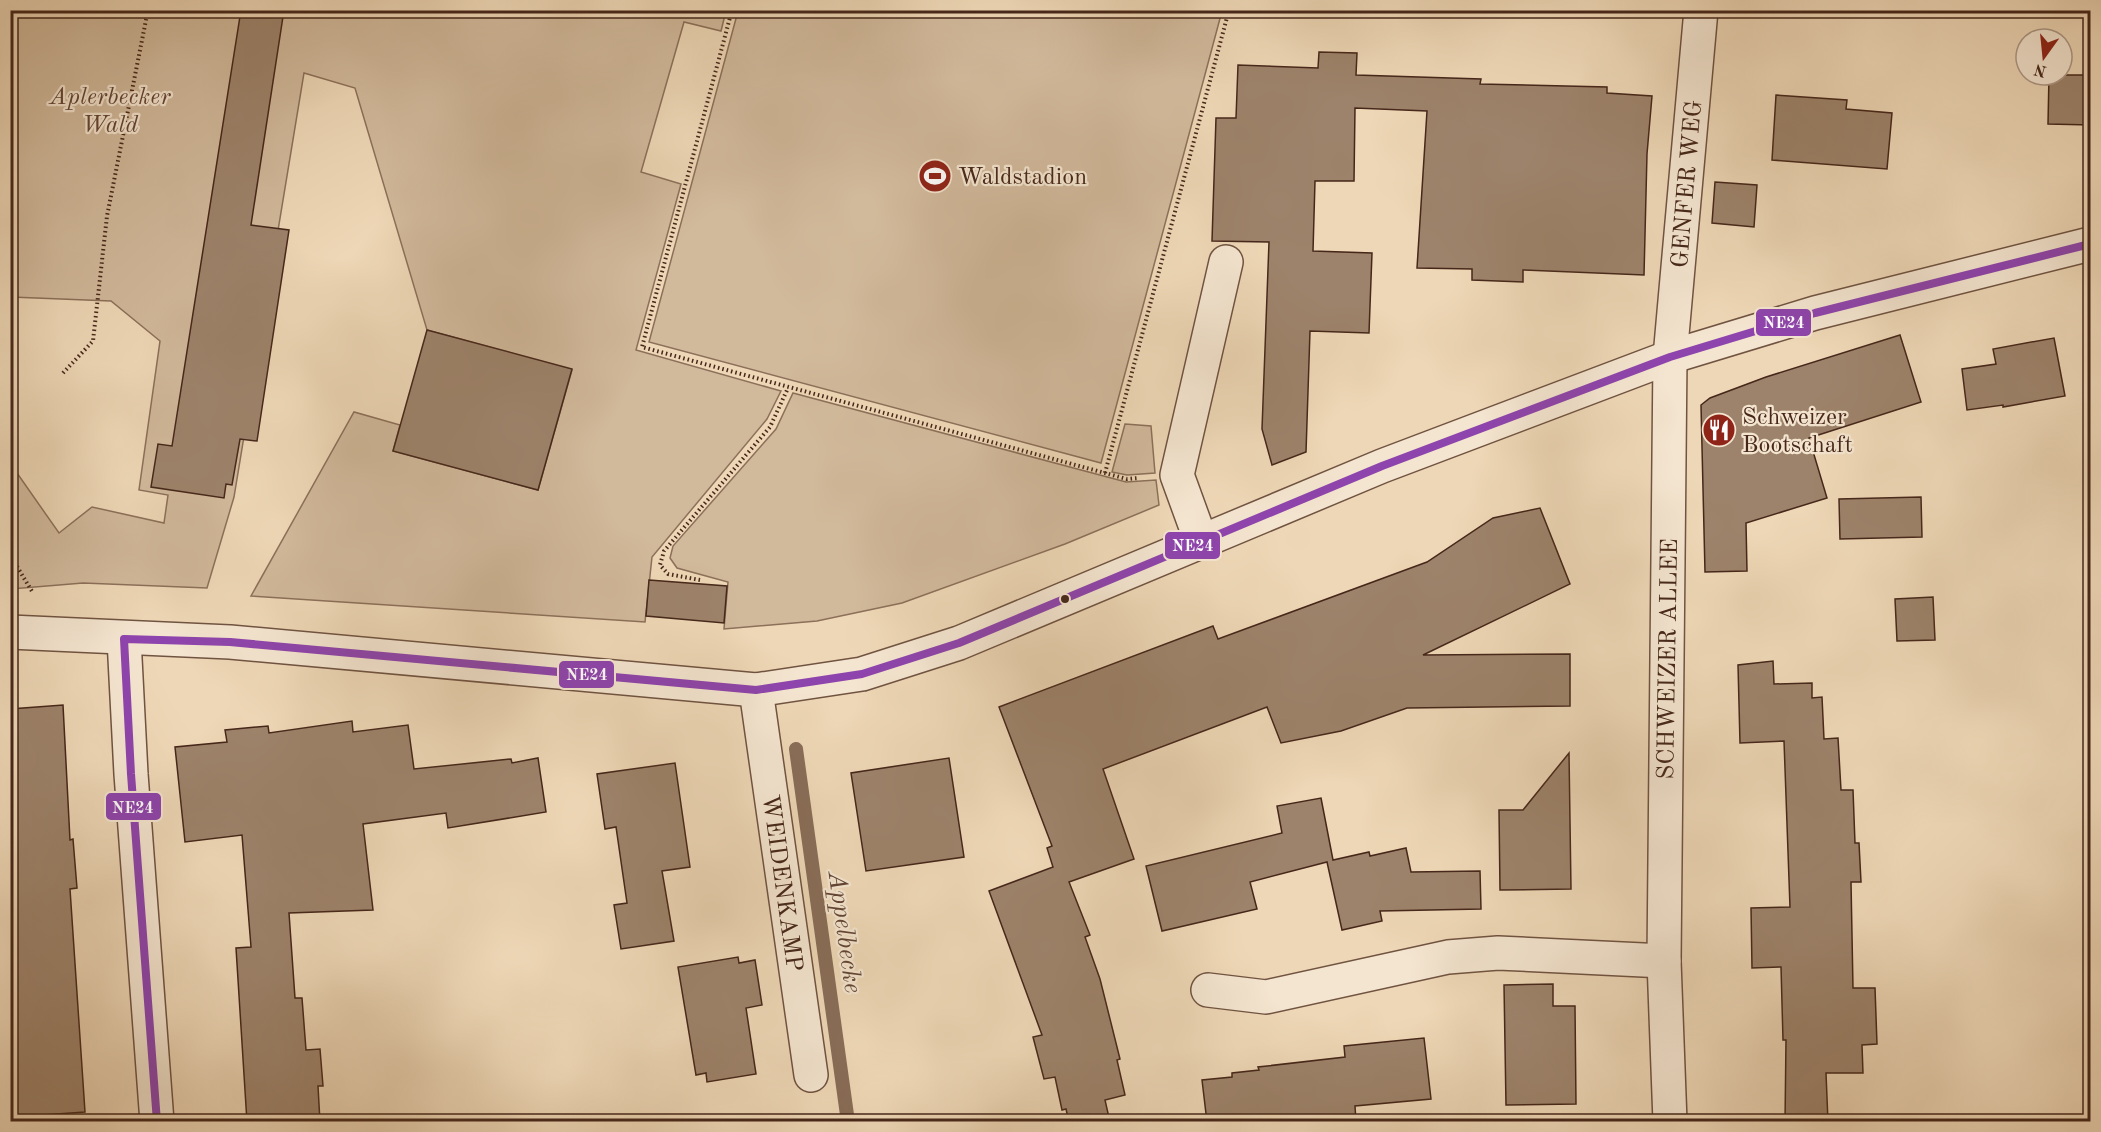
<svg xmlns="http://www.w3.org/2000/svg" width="2101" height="1132" viewBox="0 0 2101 1132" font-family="'Old Standard TT',serif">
	<rect width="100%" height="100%" fill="#eed7b6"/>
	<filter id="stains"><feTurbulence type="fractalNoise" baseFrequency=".00333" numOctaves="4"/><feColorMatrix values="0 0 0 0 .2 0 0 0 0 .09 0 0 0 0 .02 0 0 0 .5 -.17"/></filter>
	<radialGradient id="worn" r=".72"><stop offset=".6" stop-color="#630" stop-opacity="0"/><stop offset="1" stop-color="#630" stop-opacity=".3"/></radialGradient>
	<g fill="#d1b99b" stroke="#8c705a" stroke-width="1.5">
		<polygon points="11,11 726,11 721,31 684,22 641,172 681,184 636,350 781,391 767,419 652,557 645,622 251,596 354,412 400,425 393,451 538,490 572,370 427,330 355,88 304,73 234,497 207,588 83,583 11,589 10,463 59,533 92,507 164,523 168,495 139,490 160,341 111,301 11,297"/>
		<polygon points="738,11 1222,11 1101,463 649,342"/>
		<polygon points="793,393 1126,482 1156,480 1159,505 1065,544 902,603 817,621 724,629 728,582 677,568 670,558 673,546 776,429"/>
		<polygon points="1125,424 1151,426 1155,473 1127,475 1112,472"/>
	</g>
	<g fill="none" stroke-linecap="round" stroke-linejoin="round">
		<polyline stroke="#896d58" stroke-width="14" points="796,749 848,1122"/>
	</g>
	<g fill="#9d836b" stroke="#46271a" stroke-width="1.5">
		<polygon points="241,10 284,10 251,225 289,230 257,441 240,439 232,485 226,484 224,498 151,487 158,444 172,446"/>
		<polygon points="1319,52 1357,53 1356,75 1481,79 1480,84 1607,87 1607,93 1652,96 1647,154 1644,275 1523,270 1523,282 1472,280 1472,269 1417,268 1427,111 1355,108 1354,181 1315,181 1313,251 1372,253 1369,333 1310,331 1306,452 1272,465 1262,429 1269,242 1212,241 1216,118 1236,118 1238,65 1318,68"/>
		<polygon points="2049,75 2091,75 2091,125 2048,124"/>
		<polygon points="1776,95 1847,100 1846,109 1892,113 1887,169 1772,160"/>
		<polygon points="1715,182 1757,185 1754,227 1712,223"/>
		<polygon points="427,330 572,369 538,490 393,451"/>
		<polygon points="1900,335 1921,402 1809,438 1827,498 1746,523 1747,571 1705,572 1701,405 1710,398 1766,377"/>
		<polygon points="2054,338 2065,396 2003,407 2003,405 1967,410 1962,369 1996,364 1993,349"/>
		<polygon points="1921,497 1922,537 1840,539 1839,499"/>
		<polygon points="1540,508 1570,584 1423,655 1570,654 1570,706 1407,708 1341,731 1281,743 1267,707 1103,769 1134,859 1069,882 1090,935 1085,937 1100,979 1120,1059 1117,1060 1125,1095 1105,1100 1110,1122 1069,1122 1066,1109 1062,1110 1055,1077 1044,1079 1033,1037 1042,1035 989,891 1053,867 1047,848 1052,846 999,707 1213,626 1218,639 1427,562 1493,518"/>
		<polygon points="649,580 727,586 724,623 646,616"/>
		<polygon points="1933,597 1935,640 1897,641 1895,599"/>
		<polygon points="1773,661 1774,684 1812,683 1812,698 1822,697 1824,739 1838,738 1841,790 1853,790 1855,843 1859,843 1861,882 1851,882 1853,988 1875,988 1877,1044 1862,1045 1863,1073 1826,1073 1828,1122 1785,1122 1786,1040 1783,1040 1781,967 1752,968 1751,908 1790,907 1784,741 1740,743 1738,665"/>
		<polygon points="63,705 70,840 73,839 77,888 70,889 85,1112 14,1117 10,1061 10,709"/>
		<polygon points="352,721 353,732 408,725 414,769 511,759 512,763 538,758 546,812 448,828 446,813 363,824 373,910 289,913 295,998 302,998 306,1050 320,1049 323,1086 318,1086 320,1122 247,1122 236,948 251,947 242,835 185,842 175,747 227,742 225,730 268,726 269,733"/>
		<polygon points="1569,753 1571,889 1500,890 1499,810 1523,810"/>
		<polygon points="949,758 964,857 866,871 851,773"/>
		<polygon points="675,763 690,867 662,871 674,941 621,949 614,905 627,903 616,827 605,829 597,774"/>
		<polygon points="1321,798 1333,860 1369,852 1370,856 1406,848 1411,872 1480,871 1481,909 1380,911 1382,921 1342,930 1327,862 1250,882 1257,909 1162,931 1146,866 1282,833 1277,806"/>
		<polygon points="738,957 739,963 755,960 762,1005 746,1008 756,1074 707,1082 706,1073 696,1075 678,967"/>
		<polygon points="1553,984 1553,1006 1575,1006 1576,1104 1506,1105 1504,985"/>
		<polygon points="1424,1038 1431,1099 1355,1106 1356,1122 1207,1122 1202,1080 1232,1077 1232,1073 1259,1070 1258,1067 1345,1057 1344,1046"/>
	</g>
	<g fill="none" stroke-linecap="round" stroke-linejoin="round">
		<g stroke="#705341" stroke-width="36">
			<g id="minor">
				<polyline points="1201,541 1177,475 1226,262"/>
				<polyline points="10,632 230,642 756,690 862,674 959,643 1382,466 1670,357 1815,313 2090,244"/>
				<polyline points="124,639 131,774 157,1122"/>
				<polyline points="756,690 811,1075"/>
				<polyline points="1208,990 1266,997 1448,957 1498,953 1664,961"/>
				<polyline points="1670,1122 1664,961 1670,357 1701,10"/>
			</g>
		</g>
		<g stroke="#46271a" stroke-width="4" stroke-dasharray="1.5 3" stroke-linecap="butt">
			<polyline points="732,10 642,347 1127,479 1138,478"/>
			<polyline points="63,373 93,341 107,216 148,10"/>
			<polyline points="1105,473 1229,10"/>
			<polyline points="10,555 33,593"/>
			<polyline points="700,580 668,574 660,565 664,551 770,427 788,388"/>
		</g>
		<use href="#minor" stroke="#f4e5d0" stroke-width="33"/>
		<g stroke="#f4e5d0" stroke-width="12">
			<polyline id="bus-1" points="157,1122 131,774 124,639 230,642 756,690 862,674 959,643 1382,466 1670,357 1815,313 2090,244"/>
		</g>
		<use href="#bus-1" stroke="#8e44ad" stroke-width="8"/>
	</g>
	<defs>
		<g id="stadium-disc" transform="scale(1.725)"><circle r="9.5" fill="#8f2418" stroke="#f4e5d0"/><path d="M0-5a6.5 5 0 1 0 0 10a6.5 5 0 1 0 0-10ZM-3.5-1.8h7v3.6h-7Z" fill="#fff"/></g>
		<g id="restaurant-disc" transform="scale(1.725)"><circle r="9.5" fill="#8f2418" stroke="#f4e5d0"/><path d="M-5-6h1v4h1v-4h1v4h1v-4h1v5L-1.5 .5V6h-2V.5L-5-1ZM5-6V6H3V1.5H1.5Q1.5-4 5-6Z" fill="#fff"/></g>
	</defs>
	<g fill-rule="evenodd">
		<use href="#stadium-disc" x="935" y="176"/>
		<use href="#restaurant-disc" x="1719" y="430"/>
	</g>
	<circle fill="#46271a" stroke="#f4e5d0" stroke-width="2" cx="1065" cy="599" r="5"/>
	<g text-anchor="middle" stroke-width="4.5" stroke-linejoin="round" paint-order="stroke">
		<g font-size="24" font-style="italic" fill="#624434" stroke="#f4e5d0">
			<text x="110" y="104">Aplerbecker<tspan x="110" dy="28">Wald</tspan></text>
		</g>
		<g font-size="24" fill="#46271a" stroke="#f4e5d0" text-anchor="start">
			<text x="958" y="184">Waldstadion</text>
			<text x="1742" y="424">Schweizer<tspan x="1742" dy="28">Bootschaft</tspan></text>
		</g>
		<g font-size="24" fill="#46271a" stroke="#f4e5d0">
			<text transform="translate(1686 184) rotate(-85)" y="8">GENFER WEG</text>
			<text transform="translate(1667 659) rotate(-89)" y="8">SCHWEIZER ALLEE</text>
			<text transform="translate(783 883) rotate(82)" y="8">WEIDENKAMP</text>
		</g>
		<g font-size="26" font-style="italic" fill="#624434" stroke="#f4e5d0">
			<text transform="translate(846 932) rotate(82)" y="9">Appelbecke</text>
		</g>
	</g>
	<g stroke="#f4e5d0" stroke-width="2">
		<rect x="1755" y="308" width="57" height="29" rx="6" fill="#8e44ad"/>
		<rect x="1164" y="531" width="57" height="29" rx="6" fill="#8e44ad"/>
		<rect x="558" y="660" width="57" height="29" rx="6" fill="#8e44ad"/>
		<rect x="105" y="792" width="57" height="29" rx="6" fill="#8e44ad"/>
	</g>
	<g font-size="16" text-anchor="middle" font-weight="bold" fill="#fff">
		<text x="1784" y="328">NE24</text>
		<text x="1193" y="551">NE24</text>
		<text x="587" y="680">NE24</text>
		<text x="133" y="813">NE24</text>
	</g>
	<rect width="2101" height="1132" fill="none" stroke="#eed7b6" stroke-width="36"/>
	<rect x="12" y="12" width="2077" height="1108" fill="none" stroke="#46271a" stroke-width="3"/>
	<rect x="18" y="18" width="2065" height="1096" fill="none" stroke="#46271a" stroke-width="1.5"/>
	<g transform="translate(2044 57) rotate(195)"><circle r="28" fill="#f4e5d0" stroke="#ae9987" stroke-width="1.5"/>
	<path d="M0-4.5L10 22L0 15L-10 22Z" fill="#8f2418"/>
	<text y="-9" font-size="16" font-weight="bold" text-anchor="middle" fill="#46271a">N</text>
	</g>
	<rect width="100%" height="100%" filter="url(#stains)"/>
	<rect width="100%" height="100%" fill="url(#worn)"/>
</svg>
